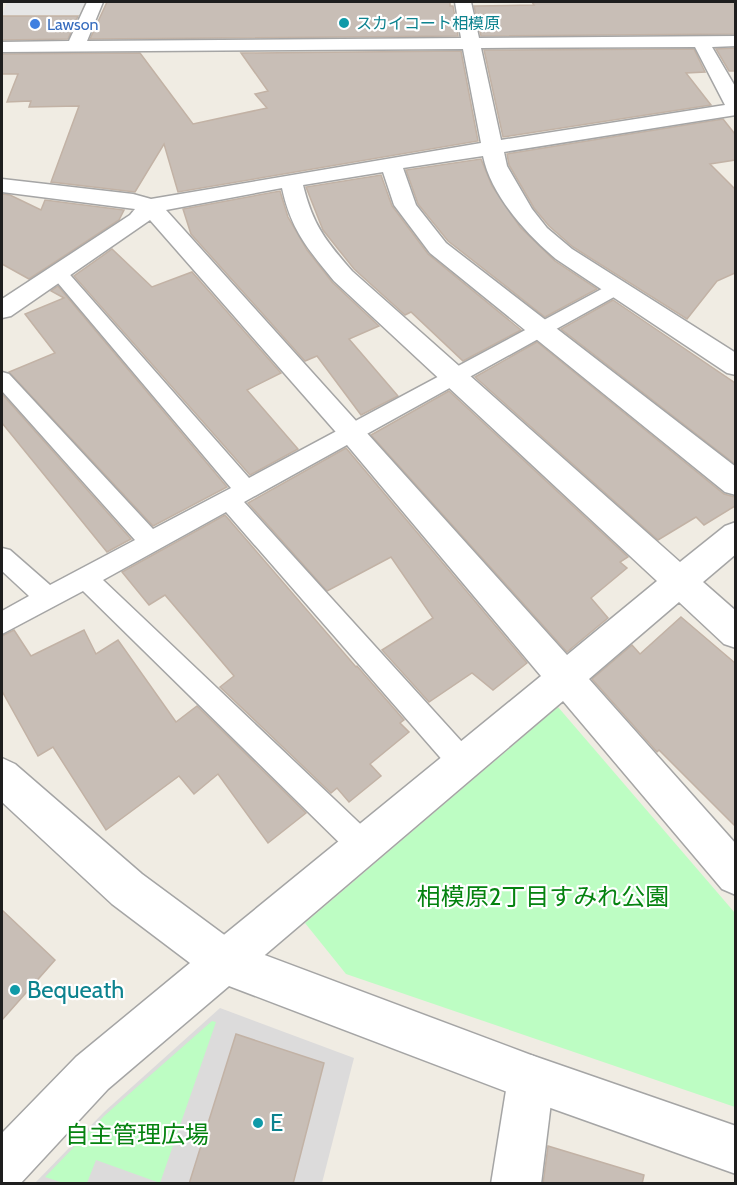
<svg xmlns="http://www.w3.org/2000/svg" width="737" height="1185" viewBox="0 0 737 1185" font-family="Cabin,'Noto Sans JP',sans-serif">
	<rect width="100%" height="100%" fill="#f0ece3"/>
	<polygon fill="#dcdbdb" points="220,1008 354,1058 322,1183 34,1184 104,1112"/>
	<g fill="#bdfdc3">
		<polygon points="558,707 735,913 735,1107 346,974 305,923"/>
		<polygon points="212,1021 216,1022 160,1183 96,1160 87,1183 63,1183 45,1177 104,1116"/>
	</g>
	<polygon fill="#e6e6e6" points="7,2 85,2 79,15 2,15"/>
	<g fill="#c8beb6" stroke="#c2b2a5" stroke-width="1.5">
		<polygon points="107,2 450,2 450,6 453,6 458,36 90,39"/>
		<polygon points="532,2 735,2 735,34 481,36 474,6 534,5"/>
		<polygon points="2,16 78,16 68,39 2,40"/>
		<polygon points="735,48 735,71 729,71 716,49"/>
		<polygon points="694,49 705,72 686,73 711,105 503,137 484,50"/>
		<polygon points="461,51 478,141 178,192 164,144 135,192 51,182 79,106 29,107 31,101 7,102 18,74 2,74 2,54 140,53 193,124 267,108 255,94 268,91 241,53"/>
		<polygon points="723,119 735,134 735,160 710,164 735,189 735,273 717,281 687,319 573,247 549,226 534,208 509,165 507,154"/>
		<polygon points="481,159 492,186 520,227 555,261 597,289 545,317 448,241 418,204 406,170"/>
		<polygon points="381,175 392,206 428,254 521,330 463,361 411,312 405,315 354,269 323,230 306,187"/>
		<polygon points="280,191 288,217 307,250 332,282 379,326 349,339 398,396 361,415 317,356 305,361 191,234 183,209"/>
		<polygon points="2,194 10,195 41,210 45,200 124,210 119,220 29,279 2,264"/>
		<polygon points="112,249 152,287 192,272 281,373 247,390 298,449 250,475 74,276"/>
		<polygon points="58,286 227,487 153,526 9,372 55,353 25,314 64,298 51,291"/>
		<polygon points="613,300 735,383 735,464 561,329"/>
		<polygon points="537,342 724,494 735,497 735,506 704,525 696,517 658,540 475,377"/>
		<polygon points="449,391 628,557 620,562 627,568 591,598 608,618 567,652 371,435"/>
		<polygon points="2,394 131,539 107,552 2,423"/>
		<polygon points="346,448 527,663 493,690 472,673 429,702 382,650 433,618 391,557 327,591 248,503"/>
		<polygon points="225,515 356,667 357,666 404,720 400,723 409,732 370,764 381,776 349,802 337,788 331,793 220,687 234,676 165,595 149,605 122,572"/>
		<polygon points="681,617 735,663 735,826 659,750 657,752 592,679 632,645 640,654"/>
		<polygon points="14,630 31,656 84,630 96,654 118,640 176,722 197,706 306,813 268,843 218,774 194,794 179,776 106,830 53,747 38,756 2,691 2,636"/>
		<polygon points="2,910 55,960 2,1020"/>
		<polygon points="236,1034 324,1063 293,1184 189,1184"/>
		<polygon points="548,1146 644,1175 642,1184 543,1184"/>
	</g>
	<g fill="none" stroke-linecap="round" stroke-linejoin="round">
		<g stroke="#a5a5a5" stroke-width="3">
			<polygon id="service" points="58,267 64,268 249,478 611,284 623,284 626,288 623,292 244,502 472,753 476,762 472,771 462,775 452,771 226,512 103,580 373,836 378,846 373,856 363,861 353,856 83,591 2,634 2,611 29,596 2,571 2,548 10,550 50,585 135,540 2,391 2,372 9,374 153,529 231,488 52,276 49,272"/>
		</g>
		<g stroke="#a5a5a5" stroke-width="3">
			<g id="minor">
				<path d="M87,2H103L87,41L461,38L455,2H471L479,38L736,36V46L712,47L736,88V115L504,152L507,166L532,209L547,228L572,249L736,353V375L727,373L556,259C526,234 491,195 483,156L403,168L416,205L446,243L736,467V495L725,492L430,253L394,205L383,172L303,185C313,225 325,240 352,271L680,562L725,526L736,522V554L703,582L736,611V648L724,644L679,602L589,679L736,844V895L722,889L563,701L239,977L224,984L209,977L202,962L209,947L541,676L342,439L150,220L11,316L2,318V299L130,215L135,209L2,192V179L133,194L151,199L481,143L463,49L2,52V42L69,41ZM695,47L725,105L501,140L481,48ZM282,188C291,230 308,249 334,281L657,581L567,655L166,210Z"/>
				<polygon points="531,1055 547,1062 554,1078 541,1184 491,1184 508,1078 515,1062"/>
			</g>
		</g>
		<g stroke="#a5a5a5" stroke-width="3">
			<polygon id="tertiary" points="2,758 15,764 142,874 238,945 531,1055 736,1126 736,1174 531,1101 229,986 108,1089 20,1184 2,1184 2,1133 76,1057 190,963 112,904 2,802"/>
		</g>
		<use href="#service" fill="#fff" fill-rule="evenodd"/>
		<use href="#minor" fill="#fff" fill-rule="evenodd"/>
		<use href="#tertiary" fill="#fff" fill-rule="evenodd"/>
	</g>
	<g fill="#0f9aa8" stroke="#fff" stroke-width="2">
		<circle cx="344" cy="23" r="6"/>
		<circle cx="15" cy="990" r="6"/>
		<circle cx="258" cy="1123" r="6"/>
	</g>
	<circle fill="#3f7fe0" stroke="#fff" stroke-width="2" cx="35" cy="24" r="6"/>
	<g text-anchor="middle" stroke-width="4.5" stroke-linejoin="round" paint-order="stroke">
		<g font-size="16" fill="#0d838f" stroke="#fff" text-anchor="start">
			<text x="356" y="29">スカイコート相模原</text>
		</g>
		<g font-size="16" fill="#366cbe" stroke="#fff" text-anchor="start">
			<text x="47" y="30">Lawson</text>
		</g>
		<g font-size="24" fill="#058310" stroke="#fff">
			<text x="543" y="905">相模原2丁目すみれ公園</text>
			<text x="137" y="1143">自主管理広場</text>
		</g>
		<g font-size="24" fill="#0d838f" stroke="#fff" text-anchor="start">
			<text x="27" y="998">Bequeath</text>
			<text x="270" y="1131">E</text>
		</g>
	</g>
	<rect width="737" height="1185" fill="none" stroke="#1e1e1e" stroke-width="6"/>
</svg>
